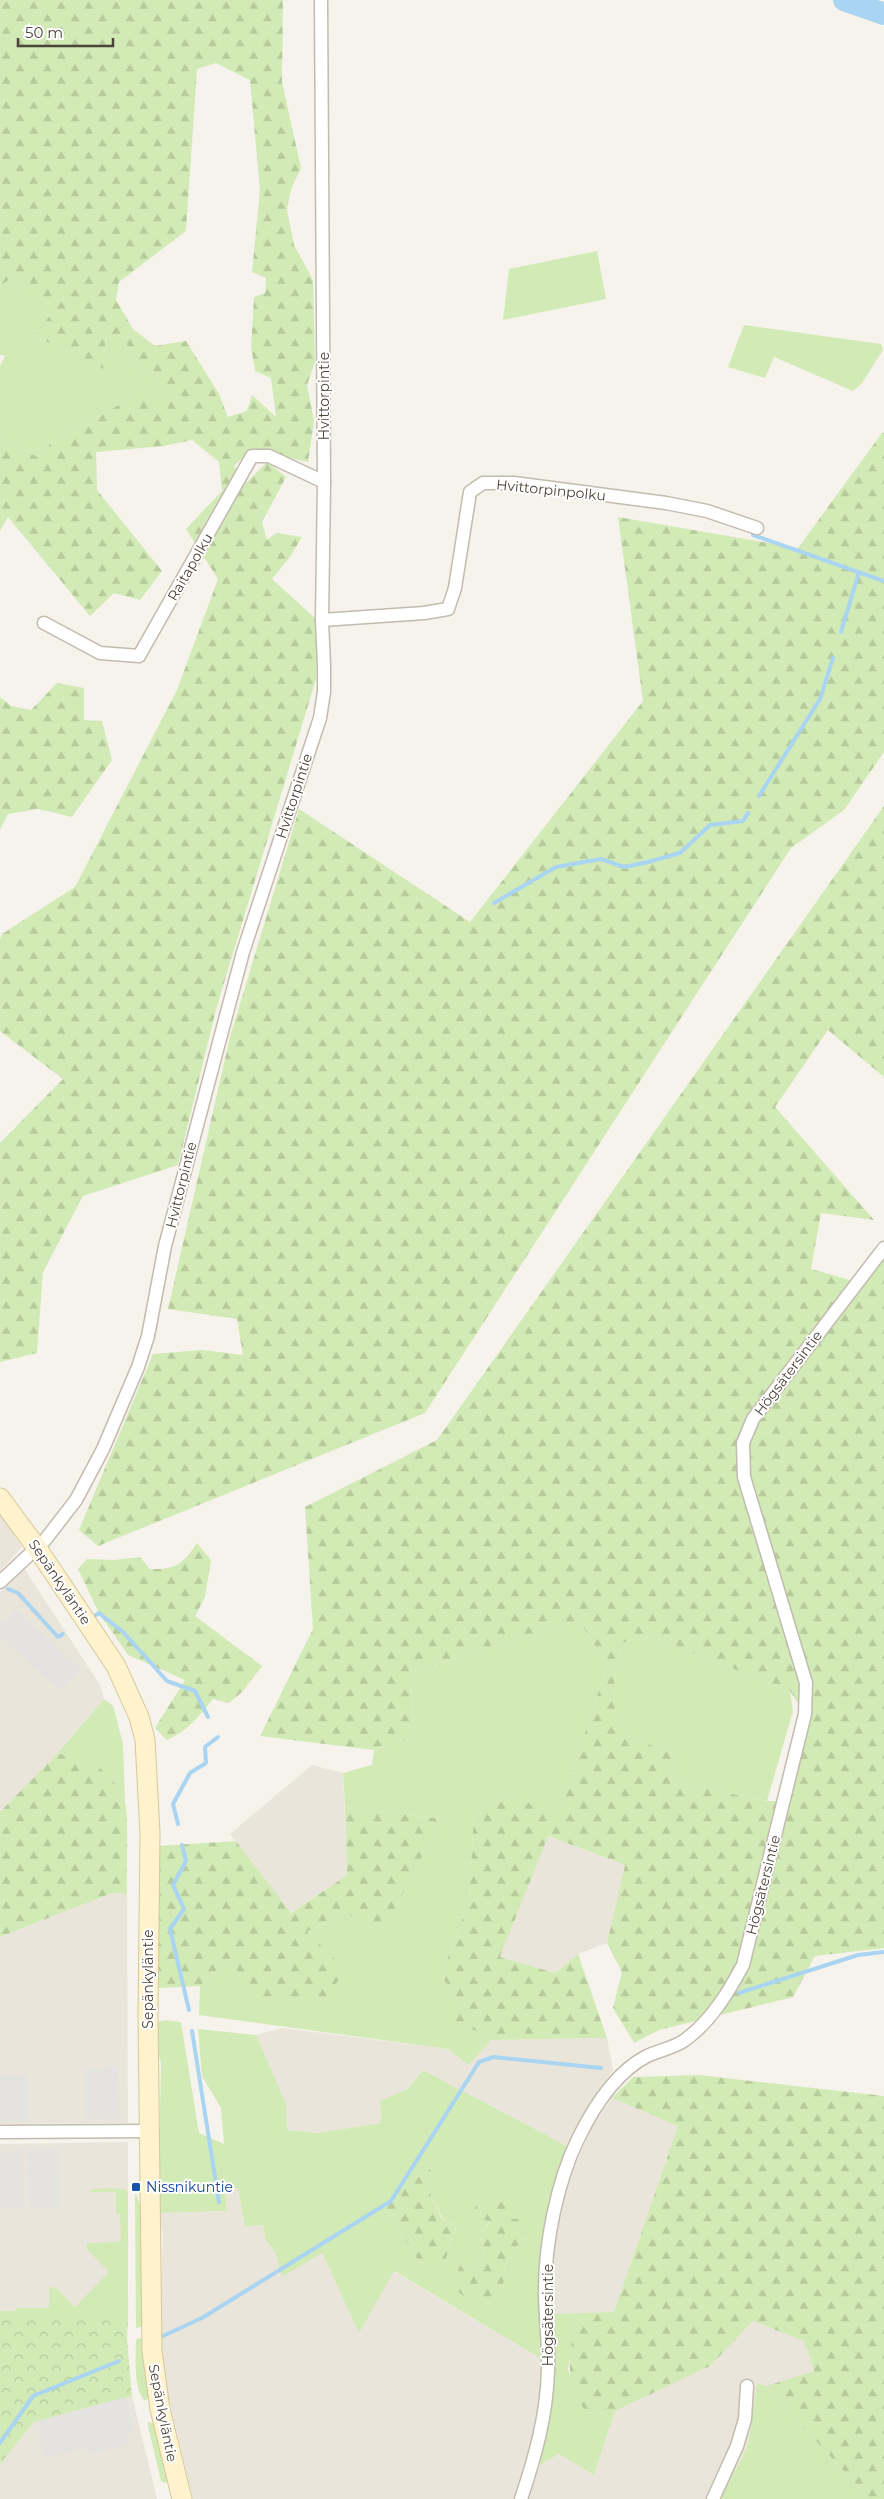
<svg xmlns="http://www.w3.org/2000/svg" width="884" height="2499" viewBox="0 0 884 2499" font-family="Montserrat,sans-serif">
	<defs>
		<pattern id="forest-firs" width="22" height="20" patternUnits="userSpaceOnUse" patternTransform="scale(1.25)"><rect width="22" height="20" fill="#d2eab5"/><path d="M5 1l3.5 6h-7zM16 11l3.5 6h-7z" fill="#b6ca9c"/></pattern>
		<pattern id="park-crowns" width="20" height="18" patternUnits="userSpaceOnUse" patternTransform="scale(1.25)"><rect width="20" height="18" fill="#d2eab5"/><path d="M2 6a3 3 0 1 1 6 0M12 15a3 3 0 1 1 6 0" fill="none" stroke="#b6ca9c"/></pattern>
	</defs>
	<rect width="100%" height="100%" fill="#f6f3ec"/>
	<g fill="#eae5da">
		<polygon points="0,1512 22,1547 0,1571"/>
		<polygon points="24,1568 100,1685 104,1699 57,1754 0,1812 0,1592"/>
		<polygon points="312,1765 343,1773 347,1875 290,1913 230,1834"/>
		<polygon points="547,1836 625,1865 607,1943 578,1954 555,1973 500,1957"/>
		<polygon points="112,1893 127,1894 128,2123 0,2124 0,1937"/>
		<polygon points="283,2028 448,2049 468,2065 492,2040 607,2038 613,2070 581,2119 567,2146 423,2070 408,2089 380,2101 381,2123 318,2133 287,2130 256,2035"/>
		<polygon points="612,2098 678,2126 614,2312 554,2314 551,2281 553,2248 569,2180 592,2127"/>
		<polygon points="128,2142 128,2314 0,2319 0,2144"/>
		<polygon points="239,2188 245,2227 263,2225 265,2239 275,2252 282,2276 322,2253 359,2332 393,2271 545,2361 535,2435 516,2499 193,2499 159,2358 163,2234 158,2213 227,2211 225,2189"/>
		<polygon points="753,2321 804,2341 814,2371 766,2386 757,2383 749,2439 744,2454 719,2499 527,2499 540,2465 559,2454 594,2475 615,2411 710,2366"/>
		<polygon points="132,2396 157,2499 0,2499 0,2464 34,2422"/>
	</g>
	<g fill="#d2eab5" fill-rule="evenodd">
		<polygon points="597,251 606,299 503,320 509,269"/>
		<polygon points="10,279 52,314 35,336 103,368 106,336 122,336 137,364 177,399 130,399 53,441 38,457 0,439 0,366 5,356 0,355 0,286"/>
		<polygon points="744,325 881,344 883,350 862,383 853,391 774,357 765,378 728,367"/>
		<polygon points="579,1620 607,1665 560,1813 502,1795 474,1813 469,1901 441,1975 460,2003 454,2019 492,2040 468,2065 448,2049 199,2015 200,1986 231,1958 307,1932 345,1912 380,1936 442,1819 345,1807 343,1773 372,1765 374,1750 415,1737 410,1672"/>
		<polygon points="647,1635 790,1691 793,1711 767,1801 670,1781 676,1755 628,1736 615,1710 614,1677 622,1643"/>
		<polygon points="104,1699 113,1706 123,1744 125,1803 103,1770 57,1754"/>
		<path d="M166,2020L181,2022L199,2133L224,2144L221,2108L202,2076L198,2029L256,2035L286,2104L287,2130L318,2133L381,2123L380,2101L408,2089L423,2070L567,2146L556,2182L545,2361L394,2271L359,2333L322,2253L282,2277L275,2252L265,2239L263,2225L245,2227L238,2188L225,2189L227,2211L158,2213L161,2063L155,2040V2023ZM425,2167L431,2170L429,2191L443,2219L457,2226L450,2240L446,2260L420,2263L388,2214L373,2202L414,2183ZM490,2220L526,2232L505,2266L503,2287L460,2266L471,2271L484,2257L481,2235Z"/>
		<polygon points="107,2188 125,2189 128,2194 128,2327 0,2353 0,2311 16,2311 16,2308 49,2308 49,2287 56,2288 75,2307 109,2272 87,2249 87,2243 121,2242 120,2215 116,2214 116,2192 90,2192 89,2190"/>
		<polygon points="136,2194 143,2213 143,2326 136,2328 135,2195"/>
		<polygon points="577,2313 568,2370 588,2414 615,2411 594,2475 559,2454 540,2465 553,2371 554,2314"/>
		<path d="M140,2338L143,2343L149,2398L144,2401C133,2385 136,2357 136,2339Z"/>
		<polygon points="757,2383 766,2386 869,2499 719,2499 744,2454 749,2439"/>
		<polygon points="147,2422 153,2423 156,2427 168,2481 165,2483 161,2481"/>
	</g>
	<g fill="url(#forest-firs)" fill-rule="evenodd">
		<path d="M0,0H283L282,82L301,168L291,189L287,210L294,245L313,280L315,362L307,385L314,421L308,462L252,449L234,466L246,483L267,462L286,477L262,522L267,540L276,533L302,537L290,557L272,579L317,620L316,679L217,1006L178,1165L83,1196L43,1272L37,1353L0,1362V1143L63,1079L0,1031V939L2,934L75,887L177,690L218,579L186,529L222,491L219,462L192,440L164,446L96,452L97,490L162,571L140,600L114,593L90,616L8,517L0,531V439L38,457L53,441L130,399H176L137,364L122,336H106L103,369L35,336L51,314L10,279L0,286ZM216,63L250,80L260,190L252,272L266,278L265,293L254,297L251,347L255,371L271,378L276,417L252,395L247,411L228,417L219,394L186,341L155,346L133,329L116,300L119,282L186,231L197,69Z"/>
		<polygon points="882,433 884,433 884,752 844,810 791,848 425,1413 98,1546 79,1530 153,1354 202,1350 243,1355 237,1319 168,1309 230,1037 299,809 470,922 643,701 618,517 798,548"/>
		<polygon points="57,683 84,688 84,720 102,721 112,760 72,817 38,809 8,814 0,830 0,697 11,706 31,710"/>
		<path d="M884,806V1077L828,1030L775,1107L874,1220L821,1213L811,1269L857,1282L884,1248V1948L815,1956L793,1997L659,2030L634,2043L613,2008L622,1972L607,1943L625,1865L548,1836L500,1957L555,1973L578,1954L607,2038L492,2040L453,2019L460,2003L441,1975L469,1901L474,1813L502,1795L560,1812L607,1665L579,1620L410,1672L415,1737L374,1750L260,1736L313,1629L305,1507L437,1440ZM647,1635L790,1691L805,1714L784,1801H767L670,1781L676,1755L628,1736L615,1710L614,1677L622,1643Z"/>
		<path d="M197,1543L211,1560L205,1597L195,1616L262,1666L242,1692L229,1703L213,1699C199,1716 188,1731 167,1740L155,1728L185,1680L128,1655L99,1613L78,1569L87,1559L114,1560L140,1557L150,1569C176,1570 183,1564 197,1543Z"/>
		<path d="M57,1754C90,1757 111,1769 125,1802C129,1813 126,1877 127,1894L112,1893L0,1937V1812Z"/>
		<polygon points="345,1807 442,1819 380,1937 345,1912 307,1932 346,1970 323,2002 252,2002 231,1958 200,1986 159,1988 159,1846 236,1841 291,1913 347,1875"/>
		<path d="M699,2075L884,2096V2499H869L766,2386L814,2371L804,2341L753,2321L710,2366L615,2411L588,2414C560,2382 571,2351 577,2313L614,2312L678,2126L612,2098L633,2077Z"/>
		<polygon points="425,2167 431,2170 429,2191 442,2219 457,2226 450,2240 446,2260 437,2264 420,2263 388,2214 373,2202 414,2183"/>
		<polygon points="509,2201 512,2219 525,2219 526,2232 505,2266 503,2287 484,2309 452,2288 460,2265 471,2271 484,2257 481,2235 490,2221 473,2218 477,2202"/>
	</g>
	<polygon fill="url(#park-crowns)" points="128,2314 127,2339 132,2396 34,2422 0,2464 0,2319"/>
	<g fill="#e5e3e0">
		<polygon points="16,1610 81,1669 60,1691 0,1636 0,1621 3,1624"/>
		<polygon points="107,2066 118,2066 119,2119 85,2119 84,2069 107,2069"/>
		<rect x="0" y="2075" width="28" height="46"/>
		<polygon points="58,2149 60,2208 29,2209 27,2150"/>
		<polygon points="15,2150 24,2150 25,2208 0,2209 0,2153 15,2153"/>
		<polygon points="126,2397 134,2431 126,2433 130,2445 87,2455 86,2449 43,2458 38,2421"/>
	</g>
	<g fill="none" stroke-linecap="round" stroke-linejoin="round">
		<g stroke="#a9d4f2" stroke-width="4">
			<polyline points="753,535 884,581"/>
			<polyline points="841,632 859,572"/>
			<polyline points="759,796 820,699 833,658"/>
			<polyline points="494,903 556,867 601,859 624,867 648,862 680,853 710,825 743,821 748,813"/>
			<polyline points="8,1589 18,1593 58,1637 63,1634"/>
			<polyline points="96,1615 99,1613 123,1632 167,1681 195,1691 208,1717"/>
			<polyline points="178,1824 173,1804 190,1773 206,1763 205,1747 218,1737"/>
			<polyline points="182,1845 186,1861 173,1885 184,1909 170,1929 189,2010"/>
			<polyline points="739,1993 858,1955 884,1952"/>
			<polyline points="192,2031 219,2202"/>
			<polyline points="163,2336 202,2318 391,2201 479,2062 494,2057 601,2068"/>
			<polyline points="0,2443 33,2396 119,2361"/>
		</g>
		<polyline stroke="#a9d4f2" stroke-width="22" points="844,0 884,14"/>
		<g stroke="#c2bbae" stroke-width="15">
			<g id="street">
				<polyline points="322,620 424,613 448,609 455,588 470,492 483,483 514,483 666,503 707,511 757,528"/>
				<polyline points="44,623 100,653 139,656 252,456 269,456 324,482"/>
				<polyline points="0,1582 45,1540 76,1500 103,1449 138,1367 148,1336 165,1246 243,952 320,718 324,692 324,666 322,620 324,482 321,0"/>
				<polyline points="0,2132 149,2131"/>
				<path d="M521,2499C535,2457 547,2415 548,2370C549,2343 545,2317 545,2290C545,2243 557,2182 578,2139C593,2108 616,2072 647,2056C660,2050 674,2048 685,2040C711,2021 728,1993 743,1965L805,1714L806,1683L744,1477L743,1443L753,1419L884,1248"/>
				<polyline points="713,2499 737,2446 745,2419 747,2386"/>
			</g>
		</g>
		<g stroke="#d6c79b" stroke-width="21">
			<polyline id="secondary" points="0,1498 37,1548 116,1666 139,1717 145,1740 150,1833 148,2016 152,2351 160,2409 182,2499"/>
		</g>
		<use href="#street" stroke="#fff" stroke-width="12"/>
		<use href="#secondary" stroke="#fff3cd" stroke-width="19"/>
	</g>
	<rect fill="#1a4fb4" stroke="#fff" stroke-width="2" x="131" y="2182" width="10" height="10" rx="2.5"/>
	<g text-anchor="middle" stroke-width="4" stroke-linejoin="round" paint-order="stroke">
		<g font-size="14" fill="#4b4439" stroke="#fff">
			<text transform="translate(324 396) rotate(-90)" y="5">Hvittorpintie</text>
			<text transform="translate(551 490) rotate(6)" y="5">Hvittorpinpolku</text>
			<text transform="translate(190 567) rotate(-60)" y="5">Raitapolku</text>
			<text transform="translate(294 796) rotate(-72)" y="5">Hvittorpintie</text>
			<text transform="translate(181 1185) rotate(-76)" y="5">Hvittorpintie</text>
			<text transform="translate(788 1373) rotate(-53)" y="5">Högsätersintie</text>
			<text transform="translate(60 1582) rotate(56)" y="5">Sepänkyläntie</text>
			<text transform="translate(763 1885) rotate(-76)" y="5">Högsätersintie</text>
			<text transform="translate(148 1979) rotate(-90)" y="5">Sepänkyläntie</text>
			<text transform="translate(548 2315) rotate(-90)" y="5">Högsätersintie</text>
			<text transform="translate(163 2413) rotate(79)" y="5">Sepänkyläntie</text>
		</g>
		<g font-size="14" fill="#164399" stroke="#fff" text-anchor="start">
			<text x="146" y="2192">Nissnikuntie</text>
		</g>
	</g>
	<path d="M18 38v8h95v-8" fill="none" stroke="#4b4439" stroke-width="2.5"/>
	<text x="25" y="38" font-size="15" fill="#4b4439" stroke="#ffffff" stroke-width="4" paint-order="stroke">50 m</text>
</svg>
